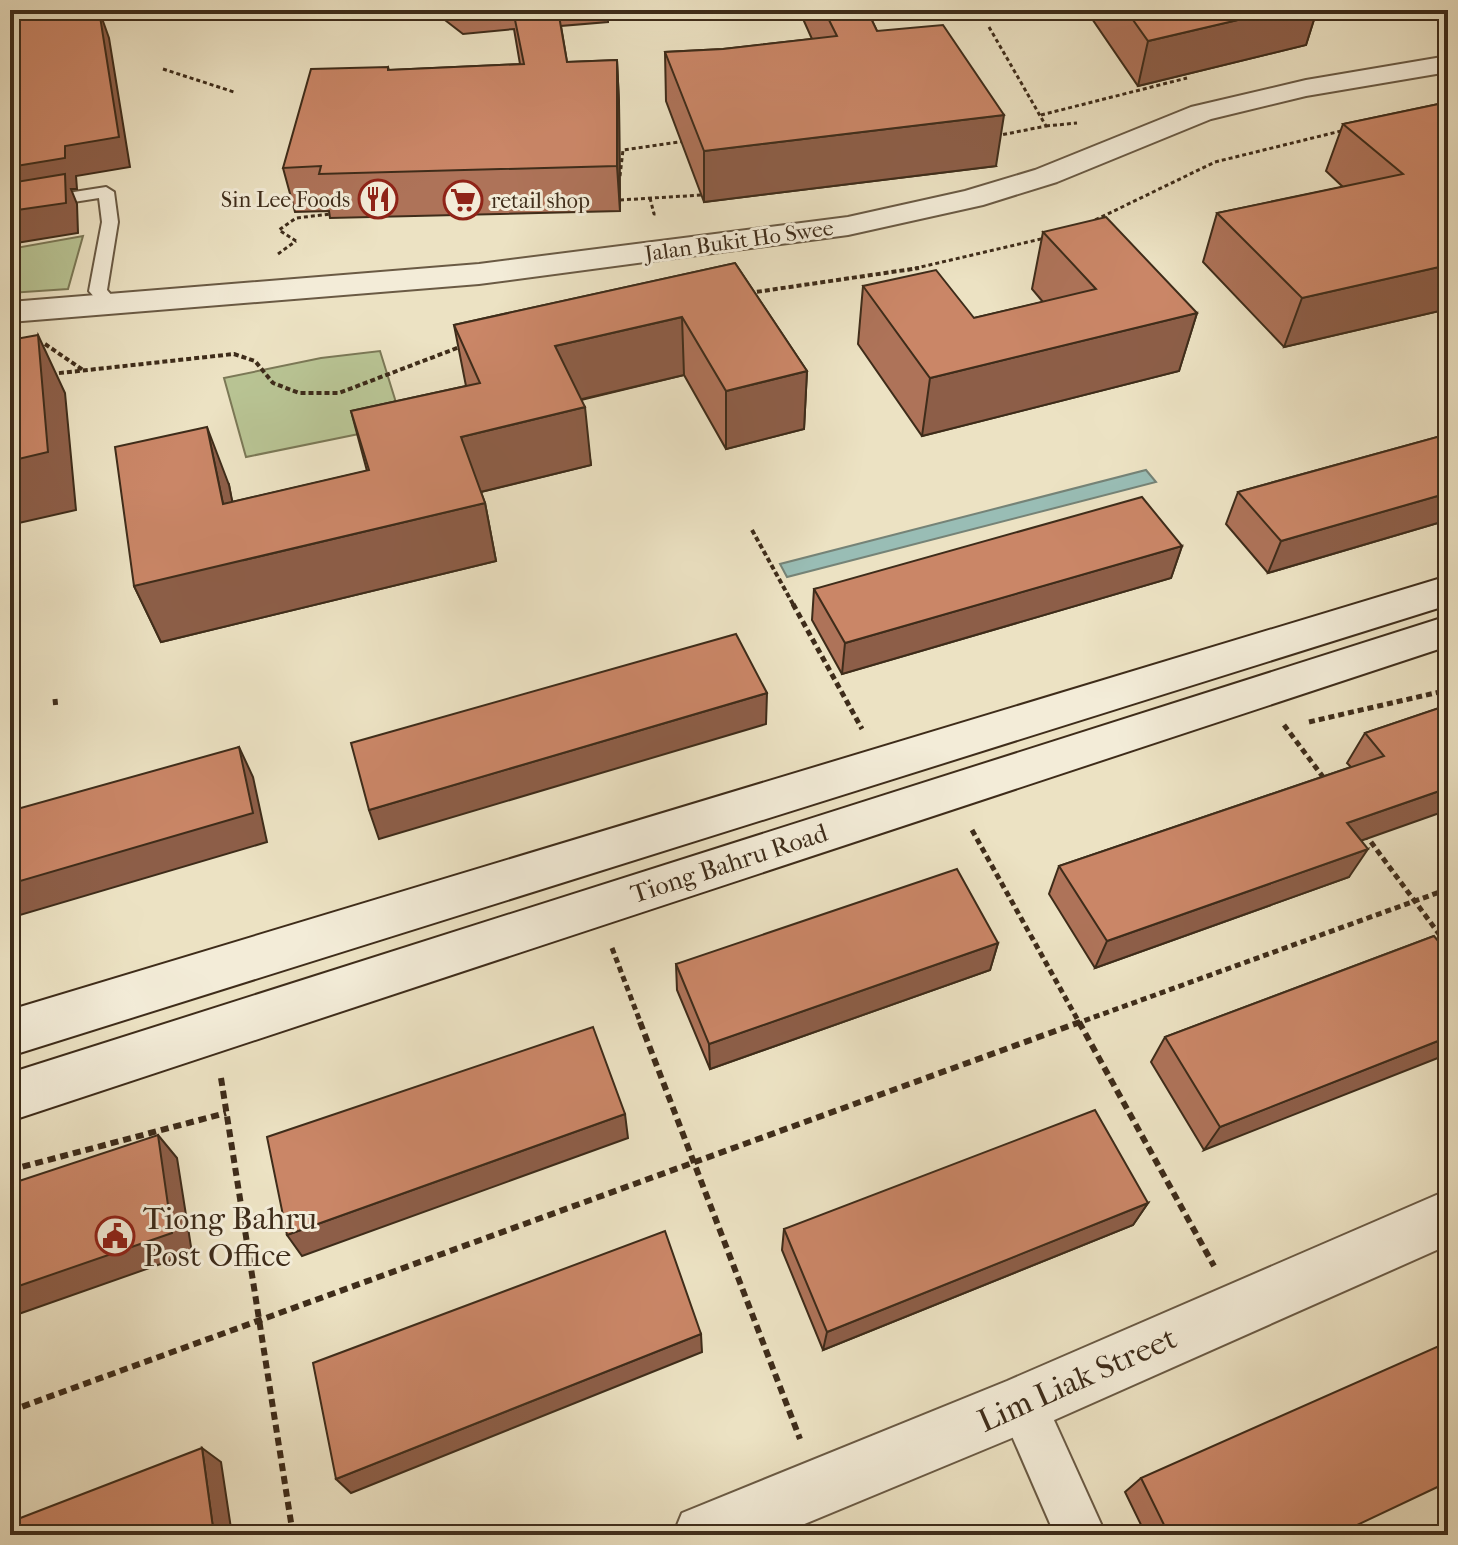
<svg xmlns="http://www.w3.org/2000/svg" width="1458" height="1545" viewBox="0 0 1458 1545" font-family="'IM FELL French Canon',serif">
	<rect width="100%" height="100%" fill="#ece2c3"/>
	<filter id="stains"><feTurbulence type="fractalNoise" baseFrequency=".0025" numOctaves="4"/><feColorMatrix values="0 0 0 0 .2 0 0 0 0 .09 0 0 0 0 .02 0 0 0 .5 -.17"/></filter>
	<radialGradient id="worn" r=".72"><stop offset=".6" stop-color="#630" stop-opacity="0"/><stop offset="1" stop-color="#630" stop-opacity=".3"/></radialGradient>
	<g fill="#b8c393" stroke="#7b7856" stroke-width="2">
		<polygon points="83,236 68,289 10,293 10,249"/>
		<polygon points="380,351 403,425 246,457 224,378 321,358"/>
	</g>
	<polygon fill="#99bdb5" stroke="#758377" stroke-width="2" points="1146,470 1156,482 787,577 780,564"/>
	<g fill="none" stroke-linecap="round" stroke-linejoin="round">
		<g stroke="#6a5a44" stroke-width="4">
			<polygon id="service" points="106,187 114,192 118,222 107,290 119,304 110,309 104,308 89,291 102,222 99,198 10,212 10,202"/>
		</g>
		<g stroke="#6a5a44" stroke-width="4">
			<polygon id="pedestrian" points="1022,1380 1039,1387 1106,1535 1055,1535 998,1404 1005,1387"/>
		</g>
		<g stroke="#6a5a44" stroke-width="4">
			<g id="minor">
				<polygon points="1448,56 1448,72 1306,96 1211,119 1057,182 983,205 848,235 479,284 10,322 10,302 479,264 848,217 965,191 1035,170 1191,107 1306,80"/>
				<polygon points="1448,1190 1448,1245 1043,1425 778,1535 673,1535 682,1513 1007,1381"/>
			</g>
		</g>
		<g stroke="#3e2c1a" stroke-width="4">
			<g id="secondary">
				<polygon points="1448,576 1448,605 10,1056 10,1010"/>
				<polygon points="1448,616 1448,646 10,1121 10,1073"/>
			</g>
		</g>
		<g stroke="#3e2c1a" stroke-width="3" stroke-dasharray="4 3" stroke-linecap="butt">
			<polyline points="989,27 1046,126 996,136"/>
			<polyline points="163,69 234,92"/>
			<polyline points="1041,115 1187,78"/>
			<polyline points="1046,126 1077,123"/>
			<polyline points="620,176 623,150 686,141"/>
			<polyline points="650,198 654,214 657,214"/>
			<polyline points="620,200 702,195"/>
			<polyline points="1089,223 1215,162 1345,130"/>
			<polyline points="296,241 279,230 296,218 331,214"/>
			<polyline points="278,254 296,241"/>
			<polyline points="908,270 1045,238"/>
		</g>
		<g stroke="#3e2c1a" stroke-width="4" stroke-dasharray="5 3" stroke-linecap="butt">
			<polyline points="749,293 919,268"/>
			<polyline points="45,344 83,370"/>
			<polyline points="51,374 234,354 255,361 273,383 299,393 339,393 465,345"/>
			<polyline points="752,530 794,606"/>
		</g>
		<g stroke="#3e2c1a" stroke-width="5" stroke-dasharray="6 4" stroke-linecap="butt">
			<polyline points="793,604 862,729"/>
			<polyline points="55,699 56,709"/>
			<polyline points="1309,722 1448,690"/>
			<polyline points="1284,725 1326,781"/>
			<polyline points="972,830 1080,1024"/>
			<polyline points="1365,834 1448,946"/>
			<polyline points="612,948 641,1024"/>
			<polyline points="1075,1024 1448,889"/>
		</g>
		<g stroke="#3e2c1a" stroke-width="6" stroke-dasharray="8 5" stroke-linecap="butt">
			<polyline points="640,1022 800,1439"/>
			<polyline points="1079,1022 1214,1266"/>
			<polyline points="221,1078 293,1535"/>
			<polyline points="10,1170 226,1113"/>
			<polyline points="10,1411 1080,1022"/>
		</g>
		<use href="#service" fill="#f3ecd8" fill-rule="evenodd"/>
		<use href="#pedestrian" fill="#f3ecd8" fill-rule="evenodd"/>
		<use href="#minor" fill="#f3ecd8" fill-rule="evenodd"/>
		<use href="#secondary" fill="#f3ecd8" fill-rule="evenodd"/>
	</g>
	<g fill="#ae7359" stroke="#3e2c1a" stroke-width="2">
		<polygon points="432,10 608,10 608,22 561,26 567,62 617,60 619,103 620,211 330,218 329,211 295,212 283,168 388,67 389,70 520,64 514,29 463,34"/>
		<polygon points="799,10 867,10 877,31 996,166 704,202 666,101 665,52 723,49 812,39"/>
		<polygon points="1086,10 1317,10 1306,45 1138,86"/>
		<polygon points="1448,102 1448,309 1284,347 1203,262 1217,213 1343,187 1326,171 1343,124"/>
		<polygon points="1043,232 1197,313 1179,371 922,436 858,344 863,286 974,318 1043,302 1032,289"/>
		<polygon points="735,263 807,371 804,429 726,449 684,375 581,400 591,465 481,492 485,503 496,561 161,642 134,586 229,485 232,502 367,471 351,411 466,386 454,325"/>
		<polygon points="1448,434 1448,520 1268,573 1226,524 1238,492"/>
		<polygon points="1182,546 1171,578 842,674 812,620 814,589"/>
		<polygon points="1448,705 1361,841 1349,877 1095,968 1049,894 1059,866 1351,767 1347,763 1365,733"/>
		<polygon points="1434,936 1204,1150 1151,1062 1165,1037"/>
		<polygon points="998,943 990,970 710,1069 677,990 676,964"/>
		<polygon points="1148,1203 1133,1225 823,1350 782,1250 784,1229"/>
		<polygon points="1141,1478 1337,1535 1146,1535 1125,1492"/>
	</g>
	<g fill="#8d5e48" stroke="#3e2c1a" stroke-width="2">
		<polygon points="10,10 31,10 10,17"/>
		<polygon points="99,10 109,38 130,167 76,176 77,189 71,189 77,204 78,233 10,244 10,167 65,146"/>
		<polygon points="1281,10 1317,10 1306,45 1138,86 1148,41"/>
		<polygon points="617,60 619,103 620,211 617,166"/>
		<polygon points="1004,115 996,166 704,202 704,151"/>
		<polygon points="1448,265 1448,309 1284,347 1302,298"/>
		<polygon points="1197,313 1179,371 922,436 930,378"/>
		<polygon points="682,317 684,375 561,404 555,346"/>
		<polygon points="38,335 65,393 76,510 10,525 10,461"/>
		<polygon points="807,371 804,429 726,449 726,391"/>
		<polygon points="585,407 591,465 472,494 461,437"/>
		<polygon points="207,427 229,485 244,560 485,503 496,561 161,642 134,586 223,504"/>
		<polygon points="1448,493 1448,520 1268,573 1281,541"/>
		<polygon points="1182,546 1171,578 842,674 845,643"/>
		<polygon points="767,693 766,724 379,839 369,810"/>
		<polygon points="239,747 253,777 267,842 10,918 10,884"/>
		<polygon points="1448,788 1448,810 1329,852 1347,823"/>
		<polygon points="1368,849 1349,877 1095,968 1107,941"/>
		<polygon points="998,943 990,970 710,1069 709,1044"/>
		<polygon points="1448,1037 1448,1054 1204,1150 1220,1127"/>
		<polygon points="625,1114 628,1138 302,1256 287,1235"/>
		<polygon points="158,1135 177,1158 192,1253 10,1317 10,1289"/>
		<polygon points="1148,1203 1133,1225 823,1350 827,1332"/>
		<polygon points="701,1334 702,1352 351,1493 336,1479"/>
		<polygon points="202,1448 221,1462 232,1535 214,1535"/>
	</g>
	<g fill="#ca8667" stroke="#3e2c1a" stroke-width="2">
		<polygon points="81,10 99,10 119,137 65,146 65,158 10,167 10,16"/>
		<polygon points="513,10 558,10 567,62 617,60 617,166 319,174 321,166 283,168 311,69 388,67 388,70 524,64"/>
		<polygon points="824,10 867,10 877,31 943,25 1004,115 704,151 665,52 723,49 837,36"/>
		<polygon points="1126,10 1281,10 1148,41"/>
		<polygon points="1448,102 1448,265 1302,298 1217,213 1403,174 1343,124"/>
		<polygon points="65,174 66,203 10,211 10,183"/>
		<polygon points="1106,217 1197,313 930,378 863,286 936,270 974,318 1096,289 1043,232"/>
		<polygon points="735,263 807,371 726,391 682,317 555,346 585,407 461,437 485,503 134,586 115,447 207,427 223,504 369,470 351,411 480,383 454,325"/>
		<polygon points="38,335 48,452 10,461 10,340"/>
		<polygon points="1448,434 1448,493 1281,541 1238,492"/>
		<polygon points="1142,497 1182,546 845,643 814,589"/>
		<polygon points="736,634 767,693 369,810 351,743"/>
		<polygon points="1448,705 1448,788 1347,823 1368,849 1107,941 1059,866 1384,756 1365,733"/>
		<polygon points="239,747 253,813 10,884 10,811"/>
		<polygon points="957,869 998,943 709,1044 676,964"/>
		<polygon points="1434,936 1448,953 1448,1037 1220,1127 1165,1037"/>
		<polygon points="593,1027 625,1114 287,1235 267,1137"/>
		<polygon points="1095,1110 1148,1203 827,1332 784,1229"/>
		<polygon points="158,1135 172,1233 10,1289 10,1184"/>
		<polygon points="665,1231 701,1334 336,1479 313,1363"/>
		<polygon points="1448,1342 1448,1482 1336,1535 1169,1535 1141,1478"/>
		<polygon points="202,1448 214,1535 10,1535 10,1522"/>
	</g>
	<defs>
		<g id="restaurant-ring" transform="scale(2)"><circle r="9.5" fill="#f3ecd8" stroke="#8f2418" stroke-width="1.5"/><path d="M-5-6h1v4h1v-4h1v4h1v-4h1v5L-1.5 .5V6h-2V.5L-5-1ZM5-6V6H3V1.5H1.5Q1.5-4 5-6Z" fill="#8f2418"/></g>
		<g id="supermarket-ring" transform="scale(2)"><circle r="9.5" fill="#f3ecd8" stroke="#8f2418" stroke-width="1.5"/><path d="M-6-5.5h2.5l.6 2H6L4.5 2H-2.5L-4.4-4H-6ZM-1.5 3.2a1.3 1.3 0 1 0 .1 0ZM3 3.2a1.3 1.3 0 1 0 .1 0Z" fill="#8f2418"/></g>
		<g id="civic-ring" transform="scale(2)"><circle r="9.5" fill="#f3ecd8" stroke="#8f2418" stroke-width="1.5"/><path d="M-.6-6.5H3V-4.5H.6V-3L4-1V1h2V6H-6V1h2V-1L-.6-3ZM-1.2 2.5V6h2.4V2.5Z" fill="#8f2418"/></g>
	</defs>
	<g fill-rule="evenodd">
		<use href="#restaurant-ring" x="378" y="199"/>
		<use href="#supermarket-ring" x="463" y="200"/>
		<use href="#civic-ring" x="115" y="1236"/>
	</g>
	<g text-anchor="middle" stroke-width="6" stroke-linejoin="round" paint-order="stroke">
		<g font-size="22" fill="#3e2c1a" stroke="#f3ecd8" text-anchor="end">
			<text x="350" y="207">Sin Lee Foods</text>
			<text x="491" y="208" text-anchor="start">retail shop</text>
		</g>
		<g font-size="22" fill="#3e2c1a" stroke="#f3ecd8">
			<text transform="translate(739 240) rotate(-8)" y="8">Jalan Bukit Ho Swee</text>
		</g>
		<g font-size="26" fill="#3e2c1a" stroke="#f3ecd8">
			<text transform="translate(729 863) rotate(-18)" y="9">Tiong Bahru Road</text>
		</g>
		<g font-size="32" fill="#3e2c1a" stroke="#f3ecd8" text-anchor="start">
			<text x="143" y="1229">Tiong Bahru<tspan x="143" dy="37">Post Office</tspan></text>
		</g>
		<g font-size="32" fill="#3e2c1a" stroke="#f3ecd8">
			<text transform="translate(1077 1379) rotate(-24)" y="11">Lim Liak Street</text>
		</g>
	</g>
	<rect width="1458" height="1545" fill="none" stroke="#ece2c3" stroke-width="40"/>
	<rect x="12" y="12" width="1434" height="1521" fill="none" stroke="#3e2c1a" stroke-width="4"/>
	<rect x="20" y="20" width="1418" height="1505" fill="none" stroke="#3e2c1a" stroke-width="2"/>
	<rect width="100%" height="100%" filter="url(#stains)"/>
	<rect width="100%" height="100%" fill="url(#worn)"/>
</svg>
